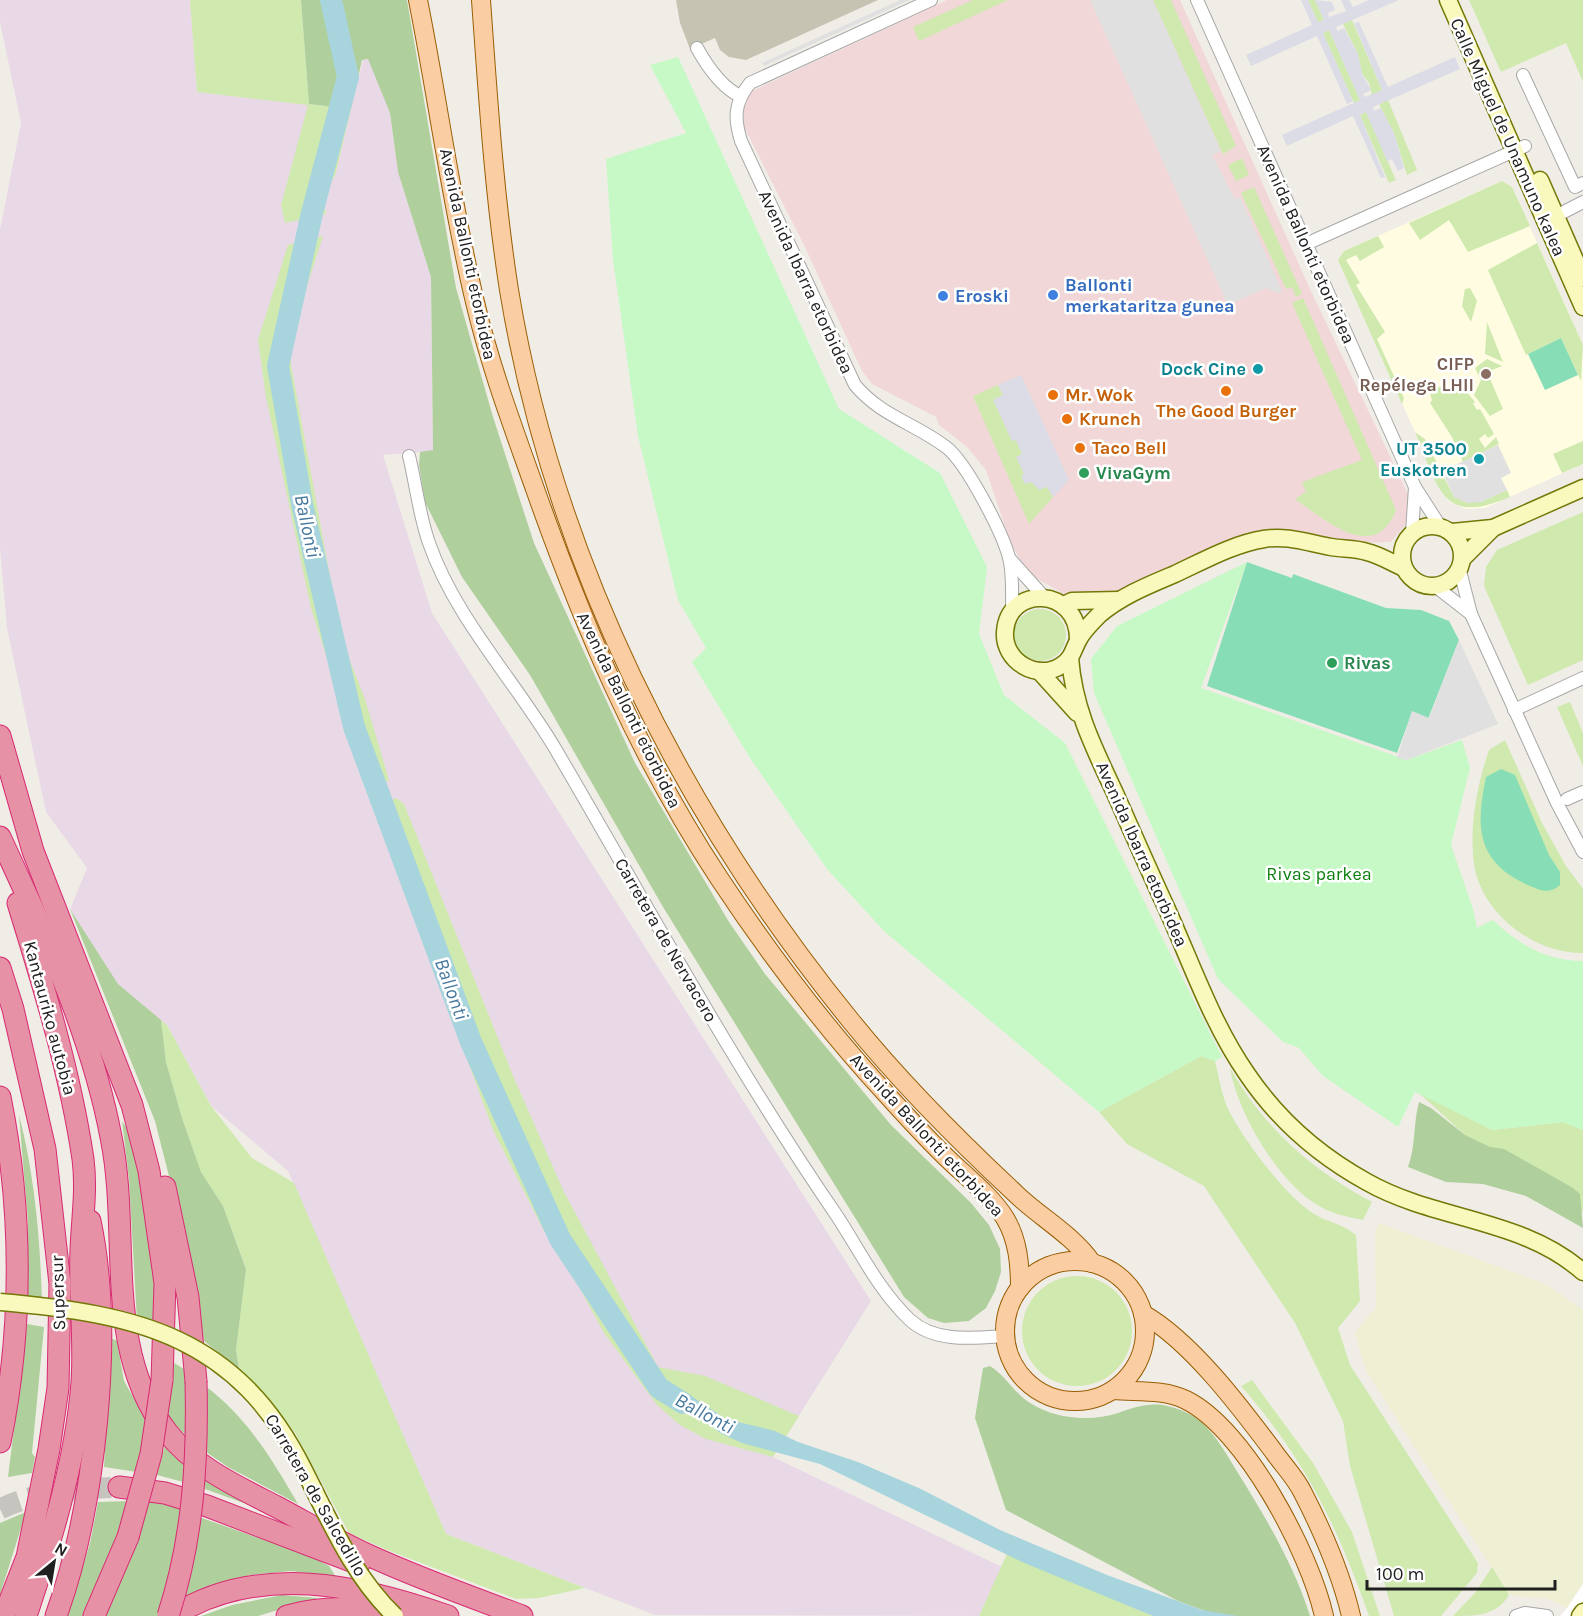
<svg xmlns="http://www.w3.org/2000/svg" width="1583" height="1616" viewBox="0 0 1583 1616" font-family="Karla,sans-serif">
	<rect width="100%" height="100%" fill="#f0ede7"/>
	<polygon fill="#f1d7d8" points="947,0 1180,0 1310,289 1409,496 1406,524 1391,542 1353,543 1286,529 1265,532 1108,596 1080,597 1064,594 1034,577 1022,563 1011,544 986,470 967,447 939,425 936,417 872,384 862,371 804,245 744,127 743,106 752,91"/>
	<polygon fill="#e9d9e7" points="0,0 190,0 197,92 351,109 363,60 369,59 390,113 398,172 431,277 433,451 383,455 432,613 871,1301 773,1457 1002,1567 979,1616 655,1615 446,1534 288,1171 211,1106 167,1025 118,984 70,909 87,868 46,812 7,628 0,548 0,230 21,123 0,22"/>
	<polygon fill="#fffce2" points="1502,181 1512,187 1583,345 1583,464 1485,508 1466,509 1450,502 1441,490 1338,260 1344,251"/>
	<polygon fill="#c5c4b2" points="676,0 878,0 746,60 729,57 720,50 715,38 690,49 680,23"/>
	<polygon fill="#eeefd3" points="1379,1223 1546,1284 1583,1310 1583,1584 1567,1608 1548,1599 1509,1595 1366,1371 1355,1333 1376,1307 1375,1231"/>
	<g fill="#cfe9ae">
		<polygon points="190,0 301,0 309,104 351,109 335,176 322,193 326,214 285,223 281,205 308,105 197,92"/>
		<polygon points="973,0 1008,0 919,41 913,27"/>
		<polygon points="1153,0 1171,0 1236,146 1223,154"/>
		<polygon points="1308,0 1315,0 1324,20 1318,22"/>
		<polygon points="1469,0 1583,0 1583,82 1566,43 1501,72"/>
		<polygon points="1352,20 1382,90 1372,95 1369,83 1362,74 1358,54 1343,24"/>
		<polygon points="1329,30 1360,100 1354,103 1323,33"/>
		<polygon points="1388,100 1417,170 1407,175 1394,133 1379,104"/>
		<polygon points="1366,112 1396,180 1389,183 1360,115"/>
		<polygon points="1242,158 1249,175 1236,181 1228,165"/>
		<polygon points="1502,181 1512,187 1530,226 1468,252 1449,220 1420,240 1409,223"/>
		<polygon points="1254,187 1302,294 1296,297 1292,287 1286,289 1241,193"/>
		<polygon points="323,236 295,324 290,348 291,365 342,641 365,699 389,780 368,789 311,608 266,397 258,340 288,245"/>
		<polygon points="1378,236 1384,247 1360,261 1356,255 1346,260 1360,283 1356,285 1385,332 1377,339 1404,398 1402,404 1338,260 1344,251"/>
		<polygon points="1537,243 1583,345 1581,381 1561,338 1526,355 1488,270"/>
		<polygon points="1470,288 1477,301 1471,322 1462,306 1465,289"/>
		<path d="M1303,298L1396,510C1375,565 1324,519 1295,499L1306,492L1302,482L1362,460L1292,303Z"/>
		<polygon points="1487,322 1503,362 1485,354"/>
		<polygon points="1487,359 1502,366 1487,372 1503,409 1490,416 1474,395 1481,380 1475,368"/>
		<polygon points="1458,381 1475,402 1473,404 1477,410 1480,409 1494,434 1488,438 1485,434 1479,439 1485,448 1496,437 1499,444 1463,462 1452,437 1430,403 1432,400 1430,393 1444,384 1447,388"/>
		<polygon points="998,385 1003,396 994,400 1012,441 1016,439 1023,454 1025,484 1031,481 1047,487 1053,497 1029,524 973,396"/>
		<path d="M1415,432L1425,439L1454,497L1481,502L1507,490L1510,497C1440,527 1439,487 1415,432Z"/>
		<polygon points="1583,441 1583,464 1562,473 1553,454"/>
		<polygon points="1583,512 1583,660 1528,685 1484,586 1486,567 1497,550"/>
		<circle cx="1040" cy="635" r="26"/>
		<polygon points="1570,702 1583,733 1583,766 1557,707"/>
		<path d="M1505,740L1542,823L1566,866L1583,889V953C1534,954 1481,913 1474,864C1469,826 1477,785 1489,750Z"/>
		<polygon points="396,798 404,804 514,1078 564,1192 658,1367 705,1376 799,1416 773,1457 706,1439 680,1425 657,1405 604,1333 551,1235 544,1231 493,1130 376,809"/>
		<polygon points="161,1020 167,1025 211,1106 252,1158 294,1183 446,1534 585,1588 539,1598 516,1599 387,1550 349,1533 295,1433 263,1393 239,1369 236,1350 246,1268 223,1206 201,1172 182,1118 166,1062"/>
		<path d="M1201,1056L1215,1061C1219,1077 1222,1097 1229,1111C1244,1140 1284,1194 1311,1212C1325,1222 1342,1223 1356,1235L1360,1301L1338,1328L1350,1365L1478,1563L1477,1573L1441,1616H1394L1350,1466L1343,1421L1295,1323L1204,1186L1127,1144L1099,1112Z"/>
		<path d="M1230,1068C1264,1128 1312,1170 1372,1202L1363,1220C1349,1217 1332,1214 1319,1206C1278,1182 1238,1114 1230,1068Z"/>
		<polygon points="1419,1093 1492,1130 1563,1122 1583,1130 1583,1212 1465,1135"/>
		<circle cx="1077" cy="1331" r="55"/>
		<path d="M1252,1380L1313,1463L1352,1532L1380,1616H1369C1337,1525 1305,1459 1241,1386Z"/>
		<polygon points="1007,1554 1146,1613 1153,1616 979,1616"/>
		<path d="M1492,1567L1509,1595C1496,1616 1476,1616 1453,1616L1475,1593Z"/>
	</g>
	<g fill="#afcf9c">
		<polygon points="301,0 407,0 456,288 493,417 534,543 635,763 729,922 765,974 891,1125 971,1203 989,1225 1000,1249 1001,1272 995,1291 986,1308 969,1321 944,1323 928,1318 904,1297 663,907 530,675 462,577 425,502 419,465 420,452 433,450 431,277 398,172 390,113 368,59 362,60 351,109 309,104"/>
		<polygon points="70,909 118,984 161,1020 166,1062 182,1118 201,1172 223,1206 246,1269 236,1350 239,1369 204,1341 174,1196 155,1121"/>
		<path d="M1419,1102L1431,1108L1465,1135L1490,1147L1504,1149L1573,1188L1580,1194L1583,1228L1526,1196L1483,1184L1446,1182L1408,1167C1416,1145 1413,1124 1419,1102Z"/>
		<path d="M19,1115C35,1177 40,1238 42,1302L28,1300V1222Z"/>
		<polygon points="122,1121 130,1133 151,1221 159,1327 137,1321 129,1179"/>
		<polygon points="27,1324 44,1327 32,1453 35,1457 32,1473 8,1477"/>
		<polygon points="111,1338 117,1341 124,1381 148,1423 137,1472 104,1467"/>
		<polygon points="174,1363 189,1372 190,1440 168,1417"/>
		<path d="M990,1366C1006,1376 1014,1393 1030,1403C1055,1419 1090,1422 1118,1413C1135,1407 1150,1402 1167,1406C1178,1408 1192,1414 1200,1421C1216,1435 1227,1455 1238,1473C1266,1518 1294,1565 1310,1616H1219L1178,1601L1006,1510L975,1418L983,1368Z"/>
		<path d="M204,1385C246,1416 272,1459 298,1504L228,1467L206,1452Z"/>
		<polygon points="166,1441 190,1467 187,1483 157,1475"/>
		<polygon points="205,1475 274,1514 205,1489"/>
		<polygon points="130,1501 99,1586 83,1616 68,1616 90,1543 98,1502"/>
		<polygon points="149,1501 185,1508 162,1613 157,1616 103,1616 115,1595"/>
		<polygon points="26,1512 0,1595 0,1523"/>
		<polygon points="199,1517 313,1557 329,1566 336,1577 291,1571 250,1575 183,1598 192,1572"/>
		<polygon points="282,1595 318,1598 258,1616 201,1616 232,1605"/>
	</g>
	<g fill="#c6f9c6">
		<polygon points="678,57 839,409 940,473 987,567 979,634 1004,695 1065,743 1222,1057 1215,1061 1201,1056 1099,1112 885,932 827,869 750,758 692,662 706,648 678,600 638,436 613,260 606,159 686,133 650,65"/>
		<path d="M1247,562L1201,688L1407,760L1462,740L1470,768L1451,845L1473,909L1477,928L1493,920C1519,945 1547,961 1583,961V1130L1563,1122L1492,1130L1415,1092L1398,1127L1323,1076L1299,1048L1283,1042L1218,979L1094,693L1091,659L1117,626Z"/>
	</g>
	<g fill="#87deb6">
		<polygon points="1561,338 1578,375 1545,390 1528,354"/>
		<polygon points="1247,562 1292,578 1293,574 1386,608 1421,610 1449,621 1459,640 1428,719 1412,712 1397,753 1207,686"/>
		<path d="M1501,769L1515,775L1549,855L1560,872V885C1549,894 1542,891 1530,886C1477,863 1475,829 1486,777Z"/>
	</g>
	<g fill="#e0e0e0">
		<polygon points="900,0 910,0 764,66 762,63"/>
		<polygon points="1090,0 1153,0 1221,151 1212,155 1235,199 1240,197 1282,291 1277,293 1266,288 1228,305"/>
		<polygon points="1498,445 1511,473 1501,478 1507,490 1481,502 1467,503 1454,497 1442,471"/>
		<polygon points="1459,640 1498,724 1407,760 1397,758 1412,711 1429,718"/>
	</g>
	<g fill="#dbdce6">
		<polygon points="1301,0 1308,0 1318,22 1324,20 1315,0 1332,2 1335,10 1328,13 1329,17 1346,11 1341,0 1349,0 1353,7 1369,0 1399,0 1336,27 1338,31 1344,28 1358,54 1362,74 1371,90 1363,94 1365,97 1382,90 1354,23 1359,22 1388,87 1455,57 1460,69 1373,107 1374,111 1381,108 1394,133 1404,168 1398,171 1392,159 1387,161 1366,112 1360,115 1385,177 1381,178 1353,116 1287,146 1282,135 1360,100 1329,30 1323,33 1353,101 1347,104 1317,36 1251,66 1246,55 1312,25"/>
		<polygon points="1021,375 1069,480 1053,497 1047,487 1039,490 1031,482 1025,484 1021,476 1024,474 1016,457 1022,454 1016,440 1012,441 993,400 1003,395 998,385"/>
	</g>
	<polygon fill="#a8d5dd" points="654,1381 691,1396 726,1419 775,1431 798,1442 858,1462 921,1489 1000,1530 1107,1575 1202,1610 1238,1616 1153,1616 1022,1562 820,1464 742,1443 722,1434 674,1401"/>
	<polygon fill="#fff" points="1583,1584 1583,1616 1560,1616 1567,1608"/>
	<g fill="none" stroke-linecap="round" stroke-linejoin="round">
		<polyline stroke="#a8d5dd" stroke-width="22" points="331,0 348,77 312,213 278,366 302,504 354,727 471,1042 560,1239 659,1388 683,1403"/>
		<path stroke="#c6c4bf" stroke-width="21" stroke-dasharray="21 10" stroke-linecap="butt" d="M0,1509C37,1491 78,1489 119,1487"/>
		<g stroke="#a7a7a7" stroke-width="14">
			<g id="street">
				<path d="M931,0L750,83C734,103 734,118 741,141L855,385C881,416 914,423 946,447C966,462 1005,536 1010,562C1013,578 1012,595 1012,612"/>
				<polyline points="1197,0 1415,487 1440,526"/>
				<path d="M697,48C707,66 721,87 740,96"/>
				<polyline points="1523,75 1575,187 1583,183"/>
				<polyline points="1556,216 1583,202"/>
				<polyline points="1306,244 1525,146"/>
				<path d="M409,456C416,484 419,515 429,543C455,618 516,682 556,750C648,907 734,1066 837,1216C860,1251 879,1291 910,1320C935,1343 974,1338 1006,1336"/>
				<polyline points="1412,533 1415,487"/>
				<polyline points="1010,559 1045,598"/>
				<polyline points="1460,571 1471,614 1557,803 1583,852"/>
				<polyline points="1435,586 1471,614"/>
				<polyline points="1514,710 1583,678"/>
				<polyline points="1567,799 1583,792"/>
				<polyline points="1516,1616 1525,1613 1547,1616"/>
			</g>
		</g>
		<g stroke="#737807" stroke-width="19">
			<g id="secondary">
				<polyline points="1448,0 1583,307"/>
				<polyline points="1540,180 1583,278"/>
				<circle cx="1432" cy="556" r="30"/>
				<polyline points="1452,532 1493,528 1583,488"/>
				<polyline points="1463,558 1493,528"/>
				<polyline points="1064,605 1072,601 1119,600"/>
				<path d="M1078,639C1078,587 1008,584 1005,632C1003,661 1037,682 1062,665C1073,658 1073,649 1079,639C1083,631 1093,621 1099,615C1121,596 1149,585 1175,574C1203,561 1233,544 1264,539C1287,535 1308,543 1331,547C1343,549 1356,548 1367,552C1380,555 1392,563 1404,568"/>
				<path d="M1070,658C1074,709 1093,746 1114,791C1131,829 1148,868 1166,907C1191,962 1212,1024 1247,1074C1278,1120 1318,1155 1367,1182C1436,1221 1522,1218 1583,1272"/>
				<polyline points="1039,671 1077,713"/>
				<polyline points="1580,1616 1583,1612"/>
			</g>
		</g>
		<g stroke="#9a5d03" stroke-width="20">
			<g id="primary">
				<path d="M418,0C438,100 451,202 475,302C490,366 513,427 535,489C583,625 639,757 719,878C770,955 826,1029 889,1097C909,1119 928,1140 949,1160C968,1178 991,1196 1005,1218C1018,1240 1020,1264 1020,1288"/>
				<path d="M481,0C488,97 494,194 509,290C553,558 680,811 851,1021C901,1083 958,1140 1017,1195C1041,1218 1073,1235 1092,1263"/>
				<circle cx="1075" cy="1331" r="70"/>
				<path d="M1143,1314C1191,1341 1241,1408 1274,1452C1283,1465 1296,1478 1303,1493C1323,1532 1341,1573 1351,1616"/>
				<path d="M1114,1390C1137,1392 1164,1389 1186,1400C1245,1429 1310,1553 1324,1616"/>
			</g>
		</g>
		<g stroke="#d82a72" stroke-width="23">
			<g id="highway">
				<polyline points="0,736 33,851 132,1105 149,1171 165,1283 162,1380"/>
				<path d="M0,837C45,934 91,1032 111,1137C131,1234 102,1348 167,1432C194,1467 238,1487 277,1507C307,1523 337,1541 368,1555C418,1578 471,1597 522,1616"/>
				<path d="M18,903C44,987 70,1072 83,1159C87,1190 82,1220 81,1250C79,1294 85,1338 82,1382C76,1461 51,1541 26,1616"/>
				<polyline points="0,968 13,1009 45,1149 60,1284 58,1388 49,1449 27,1557 4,1616"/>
				<path d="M0,1097C23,1210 23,1329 0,1442"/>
				<polyline points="165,1187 188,1297 196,1381"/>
				<polyline points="119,1487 165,1493 207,1506 359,1564"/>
				<path d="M56,1616C95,1508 114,1334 90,1221"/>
				<polyline points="94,1616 128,1537"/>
				<path d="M173,1616C258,1562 360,1585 448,1616"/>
				<path d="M287,1616C327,1605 364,1608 405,1614"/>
			</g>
		</g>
		<use href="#street" stroke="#fff" stroke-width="12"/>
		<use href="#secondary" stroke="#f9f8bd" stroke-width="16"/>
		<use href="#primary" stroke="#facea2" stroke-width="18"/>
		<use href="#highway" stroke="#e691a6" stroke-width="21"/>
		<g stroke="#737807" stroke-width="19" stroke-linecap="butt">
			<path id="secondary-bridge" d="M0,1302C138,1314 237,1336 304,1470C330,1521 353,1576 395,1616"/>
		</g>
		<g stroke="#d82a72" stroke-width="23" stroke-linecap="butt">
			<g id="highway-bridge">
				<polyline points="128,1537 151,1454 162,1380"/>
				<path d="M168,1616C193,1540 198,1461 196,1381"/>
			</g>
		</g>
		<use href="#secondary-bridge" stroke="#f9f8bd" stroke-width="16"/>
		<use href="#highway-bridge" stroke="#e691a6" stroke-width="21"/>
	</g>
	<g fill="#3f7fe0" stroke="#fff" stroke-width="2">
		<circle cx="1053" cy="295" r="6"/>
		<circle cx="943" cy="296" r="6"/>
	</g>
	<g fill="#0f9aa8" stroke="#fff" stroke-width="2">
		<circle cx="1258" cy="369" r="6"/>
		<circle cx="1479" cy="459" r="6"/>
	</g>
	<circle fill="#8d6e63" stroke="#fff" stroke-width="2" cx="1486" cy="374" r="6"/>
	<g fill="#e8710a" stroke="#fff" stroke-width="2">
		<circle cx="1226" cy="391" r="6"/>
		<circle cx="1053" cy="395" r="6"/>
		<circle cx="1067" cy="419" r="6"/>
		<circle cx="1080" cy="448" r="6"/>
	</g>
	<g fill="#2e9e5b" stroke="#fff" stroke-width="2">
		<circle cx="1084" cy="473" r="6"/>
		<circle cx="1332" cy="663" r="6"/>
	</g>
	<g text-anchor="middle" stroke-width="5" stroke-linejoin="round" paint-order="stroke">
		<g font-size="18" fill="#202020" stroke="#fff">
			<text transform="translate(1508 137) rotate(66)" y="6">Calle Miguel de Unamuno kalea</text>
			<text transform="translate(1306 244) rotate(66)" y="6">Avenida Ballonti etorbidea</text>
			<text transform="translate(468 254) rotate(78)" y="6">Avenida Ballonti etorbidea</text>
			<text transform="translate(806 282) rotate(65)" y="6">Avenida Ibarra etorbidea</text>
			<text transform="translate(629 710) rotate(64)" y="6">Avenida Ballonti etorbidea</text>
			<text transform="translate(1142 854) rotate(66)" y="6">Avenida Ibarra etorbidea</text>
			<text transform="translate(666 940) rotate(60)" y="6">Carretera de Nervacero</text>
			<text transform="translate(50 1018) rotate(75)" y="6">Kantauriko autobia</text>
			<text transform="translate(927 1135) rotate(47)" y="6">Avenida Ballonti etorbidea</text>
			<text transform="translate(58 1293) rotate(-92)" y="6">Supersur</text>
			<text transform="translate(316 1495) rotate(60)" y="6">Carretera de Salcedillo</text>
		</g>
		<g font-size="18" font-weight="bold" fill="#366cbe" stroke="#fff" text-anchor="start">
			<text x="1065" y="291">Ballonti<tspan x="1065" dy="21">merkataritza gunea</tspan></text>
			<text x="955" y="302">Eroski</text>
		</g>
		<g font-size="18" font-weight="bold" fill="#785e54" stroke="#fff" text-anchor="end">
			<text x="1474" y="370">CIFP<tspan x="1474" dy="21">Repélega LHII</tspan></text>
		</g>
		<g font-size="18" font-weight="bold" fill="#0d838f" stroke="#fff" text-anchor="end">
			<text x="1246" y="375">Dock Cine</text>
			<text x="1467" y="455">UT 3500<tspan x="1467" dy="21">Euskotren</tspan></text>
		</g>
		<g font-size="18" font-weight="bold" fill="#c56008" stroke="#fff" text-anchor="start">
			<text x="1065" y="401">Mr. Wok</text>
			<text x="1226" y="417" text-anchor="middle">The Good Burger</text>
			<text x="1079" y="425">Krunch</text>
			<text x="1092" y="454">Taco Bell</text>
		</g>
		<g font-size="18" font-weight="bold" fill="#27864d" stroke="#fff" text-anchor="start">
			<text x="1096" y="479">VivaGym</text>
			<text x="1344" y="669">Rivas</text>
		</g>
		<g font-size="18" fill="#0e7f0f" stroke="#fff">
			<text x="1319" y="880">Rivas parkea</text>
		</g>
		<g font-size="20" font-style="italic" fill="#47799f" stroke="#fff">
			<text transform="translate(308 526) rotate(78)" y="7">Ballonti</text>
			<text transform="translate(452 989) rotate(70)" y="7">Ballonti</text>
			<text transform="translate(705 1413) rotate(28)" y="7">Ballonti</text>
		</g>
	</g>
	<g transform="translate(54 1562) rotate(30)" stroke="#ffffff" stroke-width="4.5" paint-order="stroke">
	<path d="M0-4.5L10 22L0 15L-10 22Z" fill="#202020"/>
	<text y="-9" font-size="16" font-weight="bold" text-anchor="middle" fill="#202020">N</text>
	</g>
	<path d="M1367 1580v9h188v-9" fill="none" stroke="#202020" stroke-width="3"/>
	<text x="1376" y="1580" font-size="18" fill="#202020" stroke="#ffffff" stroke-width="4.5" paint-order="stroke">100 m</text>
</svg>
